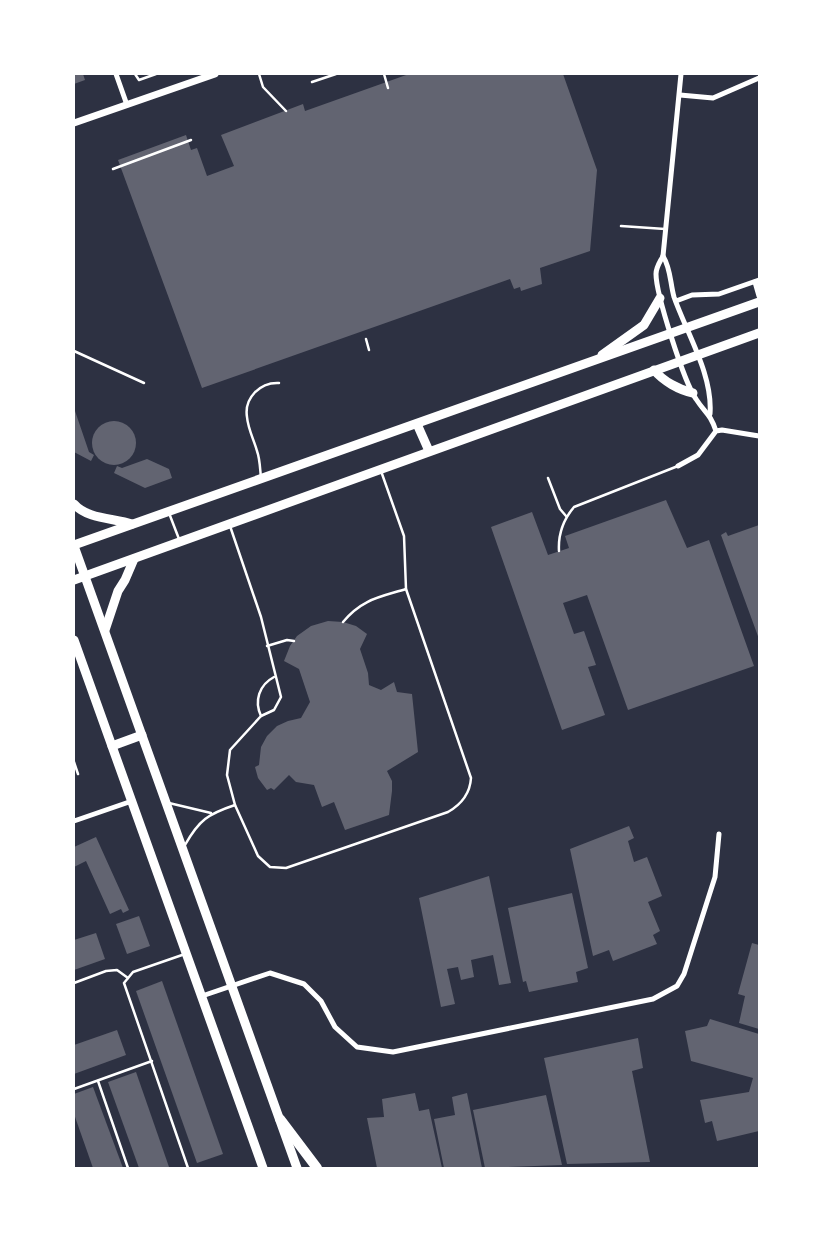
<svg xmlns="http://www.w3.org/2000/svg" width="833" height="1242" viewBox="0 0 833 1242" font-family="Roboto,sans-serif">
	<rect width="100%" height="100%" fill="#2d3142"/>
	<g fill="#626471">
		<polygon points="74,74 83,74 85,80 74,84"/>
		<polygon points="409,74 563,74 597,170 590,251 540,268 542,284 521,291 520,287 514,289 510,279 202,388 118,160 186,135 191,150 197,148 207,176 234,166 221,135 303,104 305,111"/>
		<polygon points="74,408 89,452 94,455 91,461 74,452"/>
		<circle cx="114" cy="443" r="22"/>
		<polygon points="147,459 169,469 172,478 145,488 114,473 117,466 122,468"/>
		<polygon points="666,500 687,548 709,540 754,666 628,710 587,595 563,603 574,634 584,631 596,665 588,667 605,715 562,730 491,527 532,512 548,555 569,548 565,536"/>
		<polygon points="759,525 759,639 721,535 726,532 728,536"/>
		<polygon points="328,621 343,622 356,626 367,634 360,649 368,673 369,685 381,690 394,682 397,692 412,694 418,752 387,771 392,781 392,791 389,815 345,830 334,802 322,807 314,785 296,782 289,775 274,790 271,788 267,790 258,778 255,767 259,765 261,747 267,736 277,726 288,721 301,718 310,702 299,669 284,661 290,646 297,636 311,626"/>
		<polygon points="629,826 634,838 628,841 634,862 647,857 662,896 648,902 660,931 653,935 657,944 613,961 609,950 593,956 570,849"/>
		<polygon points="96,837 129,910 123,913 121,909 110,914 86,861 74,867 74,847"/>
		<polygon points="489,876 511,983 499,985 493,955 471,960 474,977 461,980 458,967 447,969 455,1004 441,1007 419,898"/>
		<polygon points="572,893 588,968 576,972 578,982 529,992 526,981 523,982 508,908"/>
		<polygon points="139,916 150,946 127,954 116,924"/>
		<polygon points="96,933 105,959 74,970 74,940"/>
		<polygon points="752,943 759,945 759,1029 739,1023 745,996 738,994"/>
		<polygon points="162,981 223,1154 197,1163 136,991"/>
		<polygon points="710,1019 759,1034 759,1131 717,1141 712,1121 705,1123 700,1100 749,1092 753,1078 691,1061 685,1031 707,1026"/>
		<polygon points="117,1030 126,1055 74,1074 74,1045"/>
		<polygon points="638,1038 643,1068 632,1071 650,1162 567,1164 544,1058"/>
		<polygon points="136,1072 169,1167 164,1168 139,1168 108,1082"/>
		<polygon points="93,1087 123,1168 93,1168 74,1114 74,1094"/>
		<polygon points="415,1093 419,1111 429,1109 442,1168 377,1168 367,1118 384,1117 382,1099"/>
		<polygon points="467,1093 482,1168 444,1168 434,1119 455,1115 452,1097"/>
		<polygon points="546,1095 562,1165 485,1168 473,1110"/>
	</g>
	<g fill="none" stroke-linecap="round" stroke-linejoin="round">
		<g stroke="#fff" stroke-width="2.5">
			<polyline points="135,74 139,80 156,74"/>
			<polyline points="259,74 263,87 286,111"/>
			<polyline points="366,339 369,350"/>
		</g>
		<g stroke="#fff" stroke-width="2.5">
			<polyline points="384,74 388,88"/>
			<polyline points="312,82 336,74"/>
			<polyline points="113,169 191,140"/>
			<polyline points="621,226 665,229"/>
			<polyline points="74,351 144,383"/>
			<path d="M261,478C260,469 260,459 257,451C254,440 248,429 247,417C244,398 260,382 279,383"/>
			<polyline points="548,478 560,509 566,516"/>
			<polyline points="169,513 179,539"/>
			<polyline points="230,526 261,617 281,697 274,710 261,716 230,750 227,775 235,805"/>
			<path d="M559,551C558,534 563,520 574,507L678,466"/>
			<path d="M343,622C362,599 380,597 406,589"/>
			<polyline points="267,646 287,640 294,641"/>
			<path d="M261,716C254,701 259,685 274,677"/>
			<polyline points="74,762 78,774"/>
			<polyline points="169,803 211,813"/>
			<path d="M185,845C199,820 208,814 235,805L258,856L270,867L286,868L448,812C462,804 470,794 471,778L406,589L404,536L381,471"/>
			<polyline points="185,954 133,972 124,983 188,1168"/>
			<polyline points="74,983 106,971 117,970 128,978"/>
			<polyline points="98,1081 128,1168"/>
			<polyline points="74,1089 152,1061"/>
		</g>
		<g stroke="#fff" stroke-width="5">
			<polyline points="116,74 127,105"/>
			<path d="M681,74L663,256C660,262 656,267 656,274C656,294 684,382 696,399C705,413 710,413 716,431"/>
			<polyline points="680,95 713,98 759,78"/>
			<path d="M663,256C671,269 670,283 674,297C687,334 713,375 710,414"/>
			<polyline points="755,282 759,296"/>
			<polyline points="676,301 692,295 719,294 759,280"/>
			<polyline points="678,466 698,455 716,431 722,430 759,436"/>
			<polyline points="74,821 132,801"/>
			<polyline points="202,996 270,973 304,984 321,1001 335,1027 357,1047 393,1052 653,999 677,986 684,974 715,877 719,834"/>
		</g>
		<polyline stroke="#fff" stroke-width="7" points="74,123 215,74"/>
		<g stroke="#fff" stroke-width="9">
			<polyline points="74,546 297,1168"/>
			<polyline points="74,640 263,1168"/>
			<polyline points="112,746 142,735"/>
		</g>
		<g stroke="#fff" stroke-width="9">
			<polyline points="602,355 644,325 660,298"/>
			<path d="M654,370C663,381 679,390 693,393"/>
			<polyline points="417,424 429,451"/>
			<path d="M74,504C87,519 113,518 132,524"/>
			<polyline points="74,545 759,302"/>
			<polyline points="74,580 759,333"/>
			<polyline points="105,630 118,591 125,580 134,559"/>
		</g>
		<polyline stroke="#fff" stroke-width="10" points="280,1119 317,1168"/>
	</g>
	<rect width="833" height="1242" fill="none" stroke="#ffffff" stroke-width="150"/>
</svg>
